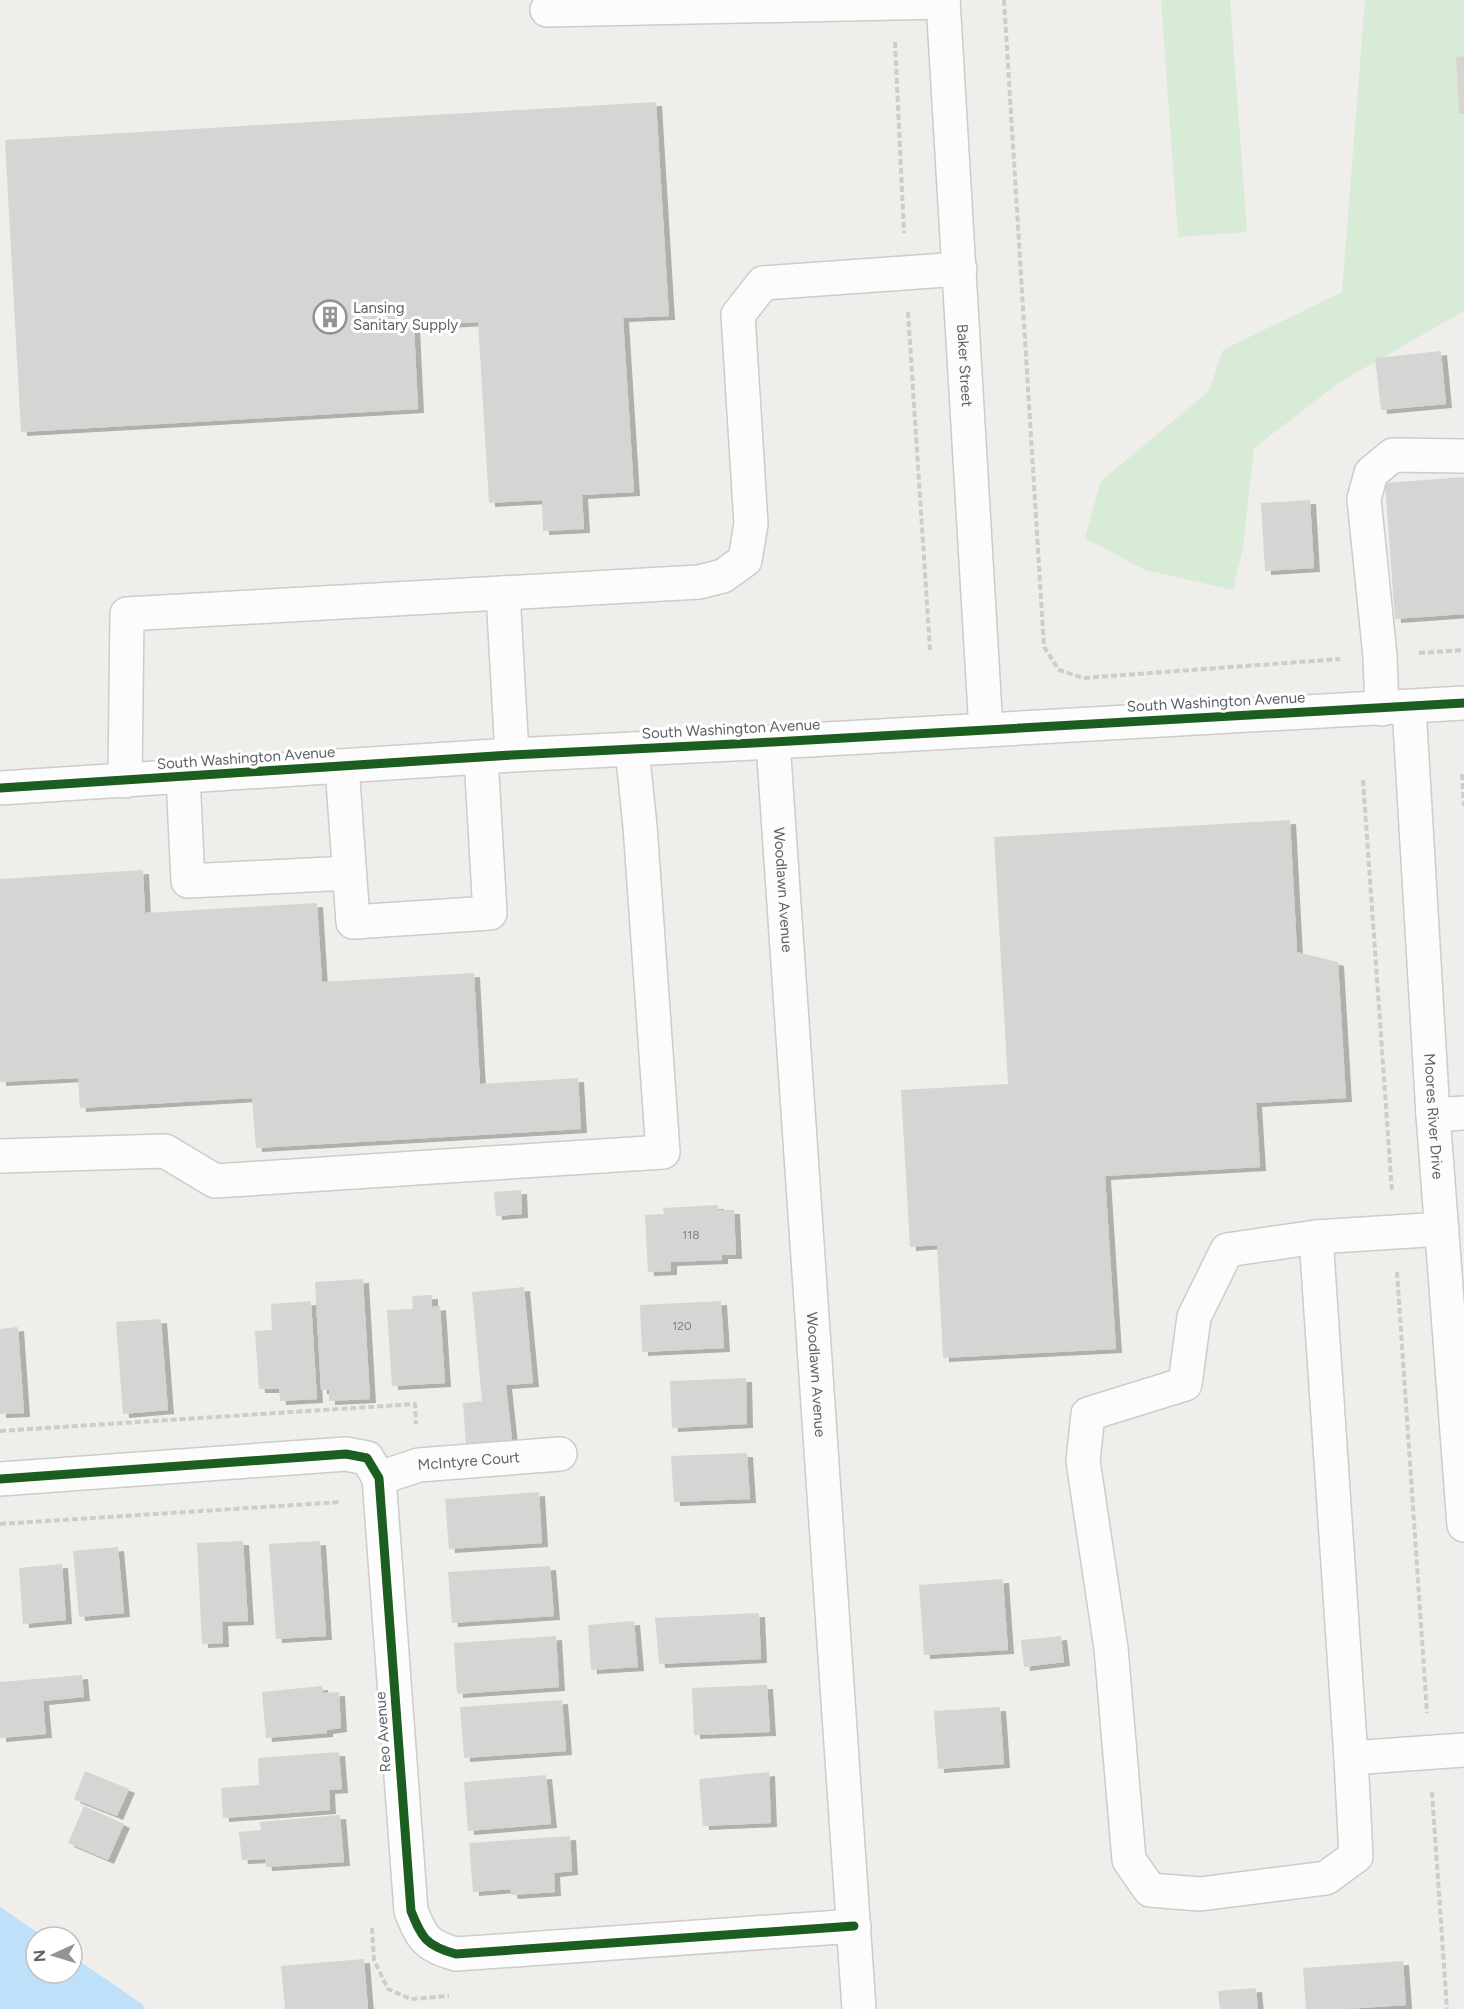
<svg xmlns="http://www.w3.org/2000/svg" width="1464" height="2009" viewBox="0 0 1464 2009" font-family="Figtree,sans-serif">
	<defs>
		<filter id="shadow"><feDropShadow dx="6" dy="4" stdDeviation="0" flood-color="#0004"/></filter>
	</defs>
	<rect width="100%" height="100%" fill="#efeeea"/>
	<g fill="#d8ebd6">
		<polygon points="1161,0 1230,0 1247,232 1178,237"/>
		<polygon points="1365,0 1464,0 1464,311 1340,382 1254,448 1243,548 1233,590 1145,570 1085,538 1101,481 1209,391 1223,350 1342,292"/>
	</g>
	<polygon fill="#bfe0f9" points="0,1907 44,1937 36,1937 36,1973 72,1973 72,1956 142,2004 145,2009 0,2009"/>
	<g fill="#d6d5d3" filter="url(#shadow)">
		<polygon points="1464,56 1464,114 1459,114 1456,57"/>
		<polygon points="656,102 669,316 623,318 634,492 582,495 584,529 543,531 542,500 489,503 478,322 414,326 418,409 21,432 5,140"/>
		<polygon points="1441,351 1446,404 1381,410 1375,358"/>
		<polygon points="1464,477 1464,614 1395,619 1385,483"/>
		<polygon points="1310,500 1314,568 1265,571 1261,503"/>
		<polygon points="1290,820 1297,952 1338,962 1346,1098 1256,1103 1260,1167 1105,1176 1116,1349 943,1358 937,1245 910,1247 901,1090 1008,1084 994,837"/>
		<polygon points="143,870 145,913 317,903 322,982 474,973 480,1084 578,1078 581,1129 256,1148 252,1098 80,1108 78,1078 0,1082 0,879"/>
		<polygon points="521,1190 522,1214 496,1216 494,1192"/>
		<polygon points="718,1205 718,1210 734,1210 736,1255 722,1255 722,1260 671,1262 671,1271 648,1272 645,1215 664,1214 663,1208"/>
		<polygon points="363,1279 370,1399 329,1401 329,1390 321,1390 315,1282"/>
		<polygon points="524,1287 533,1383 506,1385 512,1440 466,1444 463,1403 482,1401 472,1292"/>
		<polygon points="432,1295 432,1307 440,1306 445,1383 392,1386 387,1310 413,1309 412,1296"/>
		<polygon points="311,1301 317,1399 280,1401 279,1389 259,1389 255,1331 272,1330 271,1304"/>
		<polygon points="721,1301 724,1348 642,1352 640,1305"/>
		<polygon points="161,1319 168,1410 123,1414 116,1322"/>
		<polygon points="18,1327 24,1413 0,1414 0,1329"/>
		<polygon points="746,1378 747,1424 672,1428 670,1381"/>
		<polygon points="747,1453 750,1499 674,1502 671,1456"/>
		<polygon points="539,1492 542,1543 449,1549 445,1499"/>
		<polygon points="243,1541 248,1621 222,1622 223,1643 202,1644 197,1543"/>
		<polygon points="320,1541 326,1636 276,1639 269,1544"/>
		<polygon points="118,1547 124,1613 79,1617 73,1551"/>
		<polygon points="62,1564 66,1620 23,1624 19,1568"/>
		<polygon points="550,1566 554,1616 452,1623 448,1572"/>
		<polygon points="1003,1579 1008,1650 924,1655 919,1585"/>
		<polygon points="759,1613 761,1659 659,1664 655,1618"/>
		<polygon points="634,1621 638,1667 591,1670 588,1625"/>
		<polygon points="556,1636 559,1687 457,1694 454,1643"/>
		<polygon points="1061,1636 1064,1662 1024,1667 1021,1640"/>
		<polygon points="82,1675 84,1697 43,1701 46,1734 0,1738 0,1682"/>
		<polygon points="767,1685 770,1732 694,1735 692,1688"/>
		<polygon points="322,1686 323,1693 339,1692 341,1728 327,1730 327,1733 266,1738 262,1692"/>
		<polygon points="562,1700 566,1751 464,1758 460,1707"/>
		<polygon points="1000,1707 1004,1764 938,1769 934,1711"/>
		<polygon points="339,1752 342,1789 329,1790 330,1810 223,1818 221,1788 259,1785 258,1758"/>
		<polygon points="85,1771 129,1789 117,1816 74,1799"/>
		<polygon points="769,1772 771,1823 703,1826 699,1779"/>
		<polygon points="546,1775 551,1824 468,1831 464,1782"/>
		<polygon points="84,1806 124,1824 108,1860 68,1843"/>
		<polygon points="340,1815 344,1862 266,1867 265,1859 242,1860 239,1832 261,1830 260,1822"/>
		<polygon points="570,1836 572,1871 554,1873 555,1892 512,1895 510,1889 473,1892 469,1843"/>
		<polygon points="364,1959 368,2009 285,2009 281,1966"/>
		<polygon points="1403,1961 1406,2005 1345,2009 1306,2009 1303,1968"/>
		<polygon points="1256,1988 1258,2009 1220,2009 1218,1991"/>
	</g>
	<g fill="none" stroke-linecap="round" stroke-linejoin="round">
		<g stroke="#cbcccc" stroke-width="36">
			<g id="minor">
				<path id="s1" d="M943,0L986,730"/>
				<polyline points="547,10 943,2"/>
				<polyline points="503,593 512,755"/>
				<path id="s2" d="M1409,707L1433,1115L1464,1525"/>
				<polyline points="1382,709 1380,656 1364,499 1371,473 1393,455 1464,456"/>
				<path id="s3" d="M773,742L859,2009"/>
				<polyline points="342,766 353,922 490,913 481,757"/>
				<polyline points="183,777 188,881 349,873"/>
				<polyline points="125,781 127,614 699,582 723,576 745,560 751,524 738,315 763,283 960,269"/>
				<polyline points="0,788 512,755 773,742 1464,703"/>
				<polyline points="1433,1115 1464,1113"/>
				<polyline points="0,1156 165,1151 215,1181 663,1152 640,826 632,749"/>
				<polyline points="1442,1229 1316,1237 1227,1250 1194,1317 1185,1384 1088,1414 1083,1461 1111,1648 1129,1860 1150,1890 1200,1894 1326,1878 1356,1856 1351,1758 1464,1750"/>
				<polyline points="1316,1237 1351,1758"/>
				<path id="s4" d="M379,1478L419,1465L560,1454"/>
				<path d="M0,1479L346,1454L367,1458L379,1478L411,1911C422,1938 426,1946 456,1954L854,1926"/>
			</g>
		</g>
		<g stroke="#cacfcc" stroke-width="4" stroke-dasharray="6 3" stroke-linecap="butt">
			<polyline points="1004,0 1044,647 1059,670 1083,678 1340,659"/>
			<polyline points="895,42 904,233"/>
			<polyline points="908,312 930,650"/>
			<polyline points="1419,653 1464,650"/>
			<polyline points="1462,774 1464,806"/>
			<polyline points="1363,780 1392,1192"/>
			<polyline points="1397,1272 1427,1713"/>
			<polyline points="0,1431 415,1404 416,1424"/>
			<polyline points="0,1524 341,1502"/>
			<polyline points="1432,1792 1447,2009"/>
			<polyline points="372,1928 374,1960 388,1989 411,1999 449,1996"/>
		</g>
		<use href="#minor" stroke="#fdfcfc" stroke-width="33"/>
		<g stroke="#fff" stroke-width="13">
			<g id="cycleway">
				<polyline points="0,788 512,755 773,742 1464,703"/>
				<path d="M0,1479L346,1454L367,1458L379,1478L411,1911C422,1938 426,1946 456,1954L854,1926"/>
			</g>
		</g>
		<use href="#cycleway" stroke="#1b5e20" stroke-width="9"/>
	</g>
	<defs>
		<g id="building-ring" transform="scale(1.725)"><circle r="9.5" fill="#fff" stroke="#919496" stroke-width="1.5"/><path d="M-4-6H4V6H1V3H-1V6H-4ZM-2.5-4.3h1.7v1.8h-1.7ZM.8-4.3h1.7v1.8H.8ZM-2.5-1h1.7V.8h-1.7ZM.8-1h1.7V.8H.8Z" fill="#919496"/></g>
	</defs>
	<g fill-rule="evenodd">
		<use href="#building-ring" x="330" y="317"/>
	</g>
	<g text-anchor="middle" stroke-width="6" stroke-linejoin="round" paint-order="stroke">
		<g font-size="12" fill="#7e8184">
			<text x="691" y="1239">118</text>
			<text x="682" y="1330">120</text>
		</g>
		<g font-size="15" fill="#5f6368" stroke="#fff" text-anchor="start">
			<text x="353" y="313">Lansing<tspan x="353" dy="17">Sanitary Supply</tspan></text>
		</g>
		<g font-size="15" fill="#5f6368" stroke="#fff">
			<text dy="5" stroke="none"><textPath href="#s1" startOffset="366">Baker Street</textPath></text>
			<text transform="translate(1216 702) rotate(-3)" y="5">South Washington Avenue</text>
			<text transform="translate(731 729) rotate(-3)" y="5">South Washington Avenue</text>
			<text transform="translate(246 758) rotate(-4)" y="5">South Washington Avenue</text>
			<text dy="5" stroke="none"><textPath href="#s3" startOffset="148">Woodlawn Avenue</textPath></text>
			<text dy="5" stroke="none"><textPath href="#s2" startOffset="410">Moores River Drive</textPath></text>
			<text dy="5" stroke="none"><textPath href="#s3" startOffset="634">Woodlawn Avenue</textPath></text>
			<text dy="5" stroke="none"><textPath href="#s4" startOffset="92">McIntyre Court</textPath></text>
			<text transform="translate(383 1732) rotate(-94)" y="5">Reo Avenue</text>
		</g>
	</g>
	<g transform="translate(54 1955) rotate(266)"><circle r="28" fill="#ffffff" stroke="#bfc1c3" stroke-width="1.5"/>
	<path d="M0-4.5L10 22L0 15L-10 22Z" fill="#919496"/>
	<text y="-9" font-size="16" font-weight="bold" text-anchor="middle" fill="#5f6368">N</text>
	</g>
</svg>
